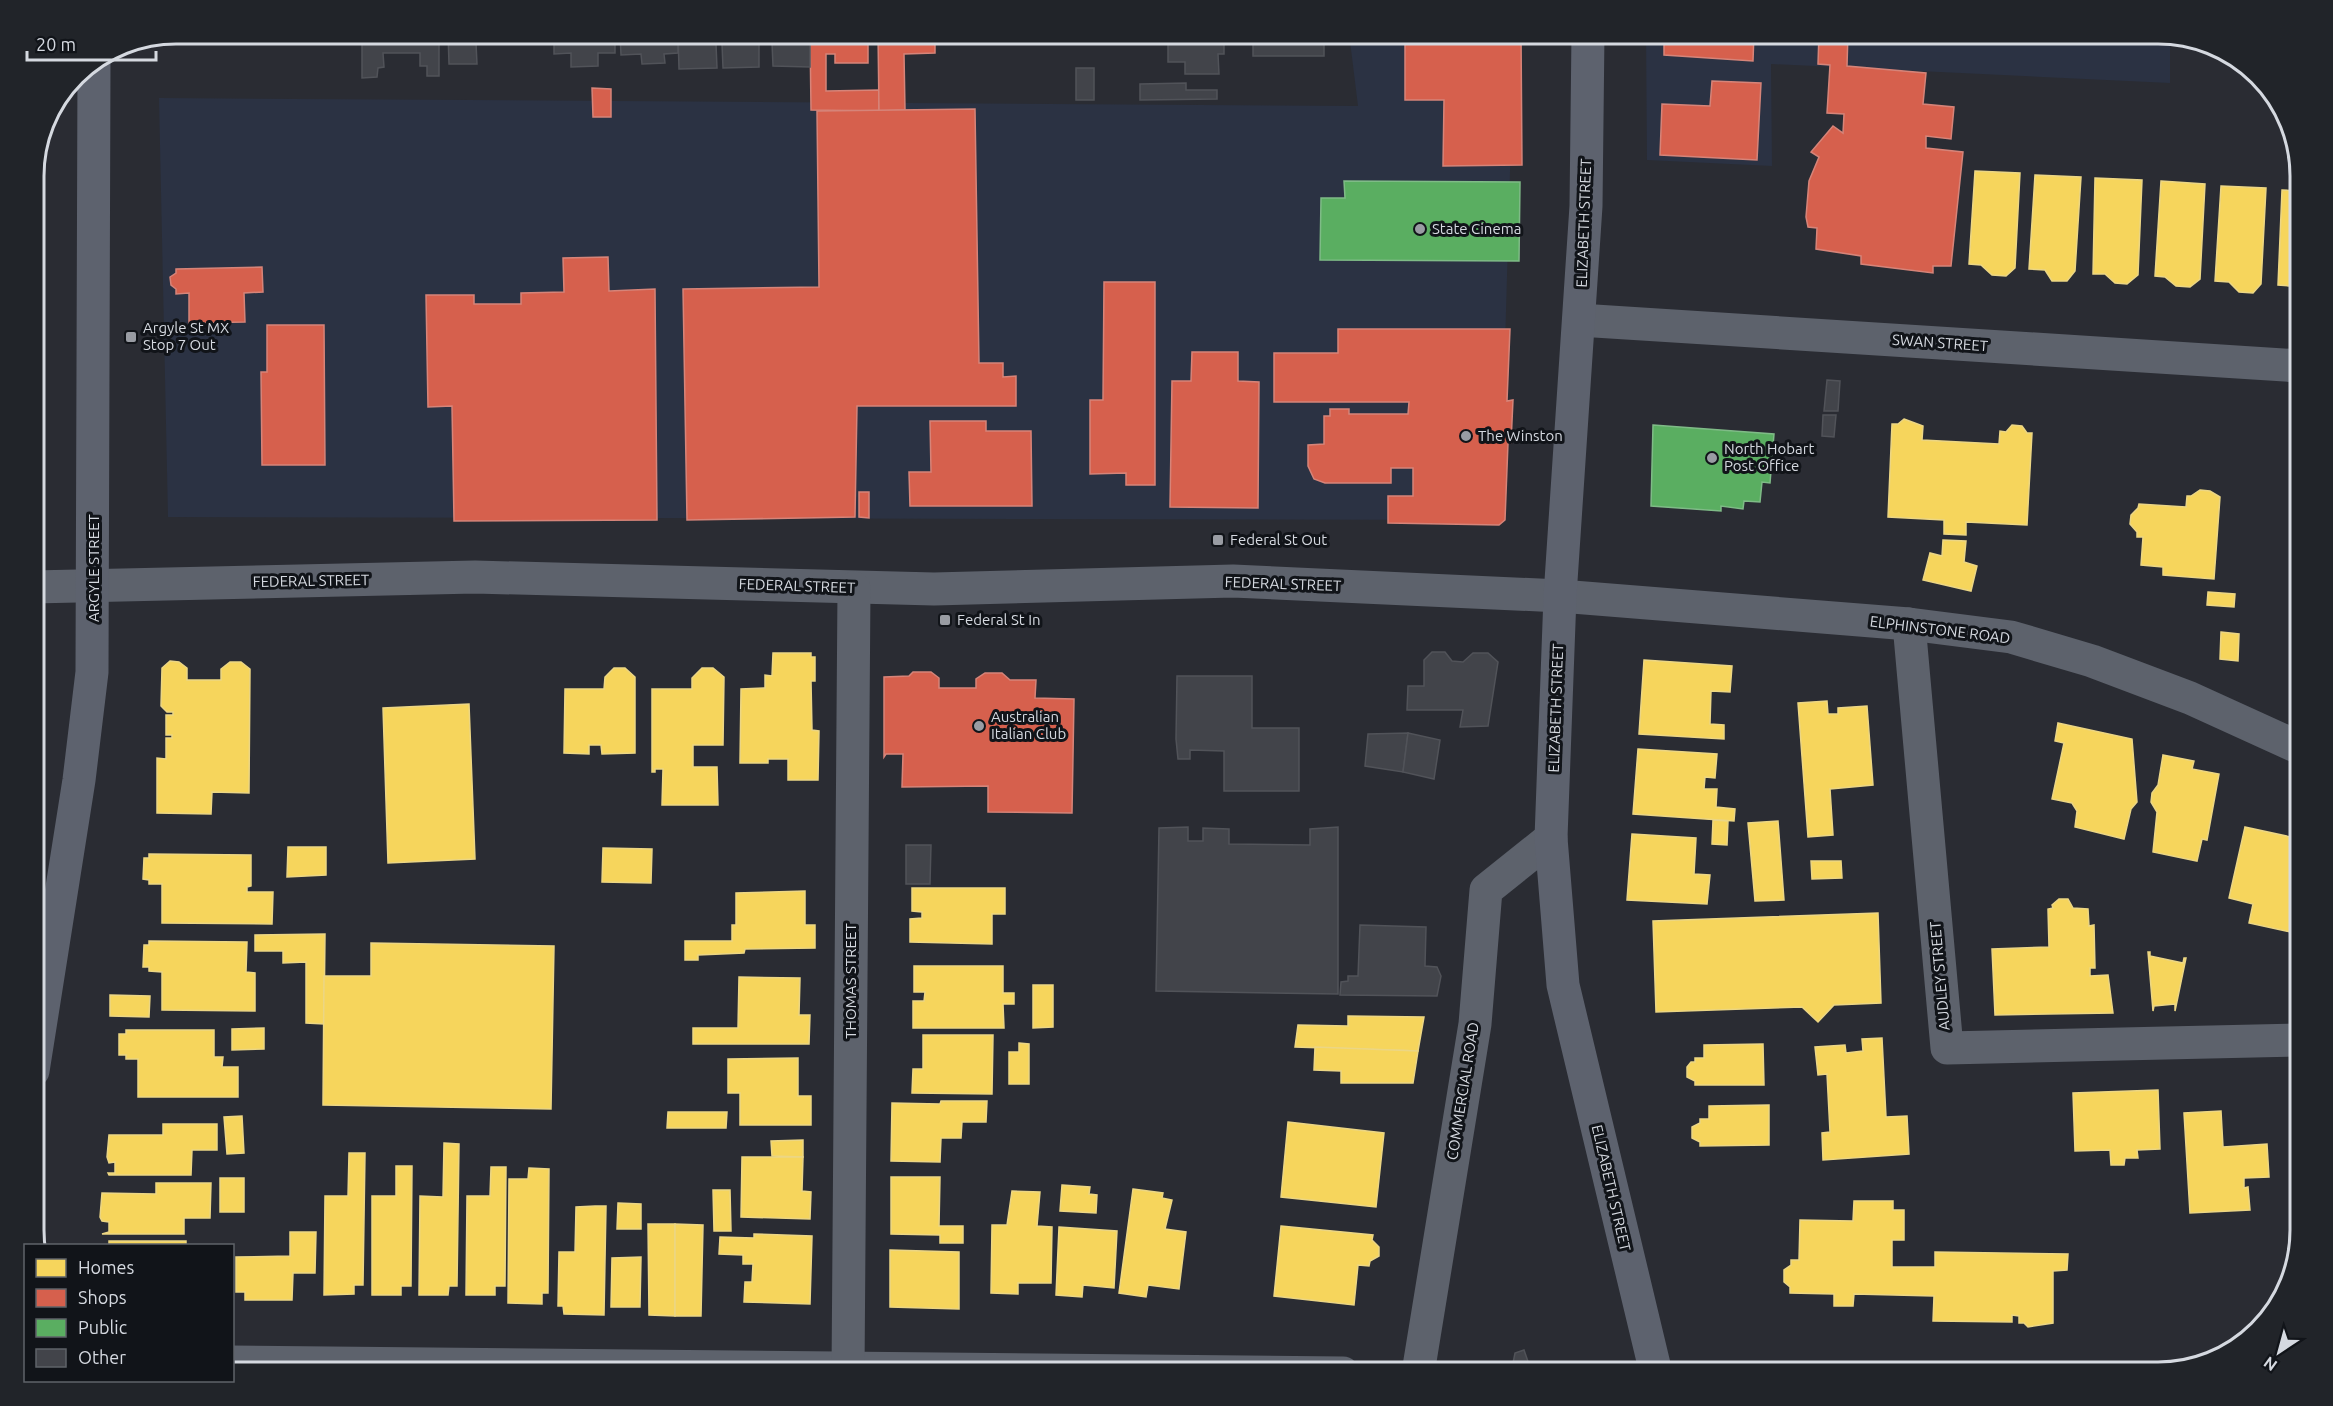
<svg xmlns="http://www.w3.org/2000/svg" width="2333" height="1406" viewBox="0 0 2333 1406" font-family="Ubuntu,sans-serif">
	<rect width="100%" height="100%" fill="#2a2c33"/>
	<g fill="#2b3243">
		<polygon points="1349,33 1514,33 1500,520 168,517 159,98 1358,106"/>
		<polygon points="1646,33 2158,33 2170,36 2170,83 1771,64 1772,166 1647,160"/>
	</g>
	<g fill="#f6d55c" stroke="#ecd684" stroke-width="1.5">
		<polygon points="1975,171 2020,173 2015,268 2006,276 1992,275 1981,265 1969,264"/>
		<polygon points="2035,175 2081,177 2075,271 2067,281 2052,281 2045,270 2029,269"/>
		<polygon points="2095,178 2142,180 2138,275 2127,284 2115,283 2105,274 2093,274"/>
		<polygon points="2161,181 2205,184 2200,279 2190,287 2176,286 2165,277 2155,276"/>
		<polygon points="2221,186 2266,188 2261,284 2253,293 2239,292 2229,282 2215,281"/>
		<polygon points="2282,190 2300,191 2300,295 2296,295 2290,286 2278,285"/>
		<polygon points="1904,419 1923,426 1922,440 1999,444 2000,431 2006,432 2012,425 2022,426 2027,433 2032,433 2027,525 1966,522 1966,535 1944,534 1944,520 1888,517 1892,424 1898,424"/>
		<polygon points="2200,490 2210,491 2220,497 2214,579 2163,575 2163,567 2141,565 2143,537 2137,537 2137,532 2130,524 2131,515 2138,508 2139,504 2186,507 2187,496 2191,496"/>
		<polygon points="1943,540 1966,541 1964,562 1977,566 1971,591 1923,580 1930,553 1942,556"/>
		<polygon points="2300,569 2300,609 2297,609"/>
		<polygon points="2208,592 2235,594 2234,607 2207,605"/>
		<polygon points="2221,632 2239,634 2238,661 2220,659"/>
		<polygon points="2300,651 2300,674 2291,668"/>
		<polygon points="773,653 811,653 811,657 815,657 815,681 811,681 812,730 819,731 818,780 788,780 788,759 768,759 768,763 740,763 741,689 765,688 765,675 772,676"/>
		<polygon points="1644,660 1732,666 1730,692 1711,691 1710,724 1724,725 1724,739 1639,734"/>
		<polygon points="170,661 179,662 187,668 187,680 221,680 221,669 230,662 241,662 250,669 249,793 212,792 211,814 157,813 157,758 166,759 166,738 172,738 172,735 166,735 166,715 173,715 173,712 167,712 161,706 162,668"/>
		<polygon points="614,668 625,668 635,677 635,753 602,754 601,745 589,745 589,754 564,753 565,689 604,689 605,677"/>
		<polygon points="702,668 713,668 724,677 723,745 693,745 693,767 717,767 718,805 662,805 663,769 655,769 655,772 652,772 652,689 692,689 692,678"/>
		<polygon points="1827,701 1828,714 1838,714 1838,708 1867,706 1873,785 1830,789 1833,835 1808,837 1798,703"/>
		<polygon points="469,704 475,859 388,863 383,708"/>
		<polygon points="2058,723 2132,739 2137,802 2131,809 2124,839 2075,827 2077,811 2072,803 2052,799 2064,743 2055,741"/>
		<polygon points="1638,749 1717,754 1715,778 1705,777 1704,789 1717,789 1716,807 1735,809 1734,821 1633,814"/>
		<polygon points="2163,755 2194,761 2192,769 2219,774 2207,840 2202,839 2197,861 2153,852 2157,812 2151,802 2152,793 2158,785"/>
		<polygon points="1713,820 1728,821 1727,845 1712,844"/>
		<polygon points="1778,821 1784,900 1755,901 1748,823"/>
		<polygon points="2245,827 2300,839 2300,934 2249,923 2253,904 2229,898"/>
		<polygon points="1632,834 1696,838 1694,874 1710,875 1707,904 1627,900"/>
		<polygon points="288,847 326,847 326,875 287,877"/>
		<polygon points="603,848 652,849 651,883 602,882"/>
		<polygon points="149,854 251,855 251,886 247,887 247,892 273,892 272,924 162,923 162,884 149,884 149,880 143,879 144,858 149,858"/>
		<polygon points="1811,861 1841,861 1842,878 1812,879"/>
		<polygon points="912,888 1005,888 1005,914 992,914 992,944 910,942 910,919 922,918 922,912 912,911"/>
		<polygon points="805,891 805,925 815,925 815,948 745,949 744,953 698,955 698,960 685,960 685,941 732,941 732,925 736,925 736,893"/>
		<polygon points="2059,899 2068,899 2073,908 2088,909 2089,926 2094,925 2095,968 2090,968 2090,976 2108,975 2113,1013 1995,1015 1992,949 2049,947 2048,909 2053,908 2052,905"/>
		<polygon points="1878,913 1881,1003 1834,1005 1818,1022 1802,1007 1656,1012 1653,921"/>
		<polygon points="325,934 324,1024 306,1023 306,962 283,963 283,951 255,951 255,935"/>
		<polygon points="149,941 247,942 246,972 255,973 255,1011 162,1010 162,972 149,971 149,967 143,967 144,945 149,945"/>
		<polygon points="371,943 554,946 551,1109 323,1105 324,976 371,976"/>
		<polygon points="2148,952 2150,952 2150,956 2183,963 2184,958 2186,958 2175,1011 2175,1004 2154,1006 2153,1011"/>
		<polygon points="914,966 1003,966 1003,993 1014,993 1014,1004 1003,1004 1004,1028 913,1028 913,1001 924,1001 925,992 914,992"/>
		<polygon points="739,977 800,978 799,1015 810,1015 809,1044 693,1044 693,1028 738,1028"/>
		<polygon points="1033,985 1053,985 1053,1027 1033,1028"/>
		<polygon points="110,995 150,996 149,1017 110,1016"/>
		<polygon points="1348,1016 1424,1017 1418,1051 1295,1047 1298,1025 1348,1026"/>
		<polygon points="264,1028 264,1049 232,1050 232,1029"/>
		<polygon points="126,1030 214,1030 214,1057 223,1057 222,1067 238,1067 238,1097 138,1097 138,1059 126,1059 126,1055 119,1055 119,1034 126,1034"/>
		<polygon points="923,1035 993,1035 992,1094 912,1093 913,1069 923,1069"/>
		<polygon points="1882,1038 1886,1117 1907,1116 1909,1154 1823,1160 1822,1133 1830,1132 1827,1074 1818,1075 1815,1047 1845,1045 1846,1053 1863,1051 1862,1039"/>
		<polygon points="1019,1043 1029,1044 1029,1084 1009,1084 1009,1052 1019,1052"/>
		<polygon points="1763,1044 1764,1085 1695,1085 1695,1081 1687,1077 1687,1067 1691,1062 1695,1062 1695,1058 1704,1058 1704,1045"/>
		<polygon points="1315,1047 1418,1051 1413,1083 1341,1083 1341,1071 1314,1070"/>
		<polygon points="798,1058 798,1096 811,1096 811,1125 740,1125 740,1093 728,1093 728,1059"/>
		<polygon points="2158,1090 2160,1149 2137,1150 2138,1158 2125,1158 2124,1165 2111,1165 2110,1150 2075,1151 2073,1093"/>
		<polygon points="941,1101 987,1101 986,1122 962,1122 961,1138 941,1138 940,1162 891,1161 892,1103 940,1104"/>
		<polygon points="1769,1105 1769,1145 1700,1146 1700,1142 1692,1138 1692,1127 1700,1123 1700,1119 1709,1119 1709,1106"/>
		<polygon points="2221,1111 2223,1147 2267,1144 2269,1177 2244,1178 2244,1188 2248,1187 2250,1210 2190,1213 2184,1113"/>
		<polygon points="668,1112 727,1112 726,1128 667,1128"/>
		<polygon points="242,1116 244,1153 227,1154 224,1117"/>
		<polygon points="1288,1122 1384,1133 1376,1207 1281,1197"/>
		<polygon points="163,1124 217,1124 217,1150 192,1150 191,1175 109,1175 108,1173 115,1173 115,1162 109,1163 107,1157 109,1135 163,1135"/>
		<polygon points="803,1140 803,1157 772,1156 771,1141"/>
		<polygon points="444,1143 459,1144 457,1286 449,1286 448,1295 419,1295 420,1196 443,1197"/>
		<polygon points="349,1153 365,1153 363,1285 354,1285 354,1294 324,1295 325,1196 348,1196"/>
		<polygon points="742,1157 803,1157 802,1191 811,1192 810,1219 741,1217"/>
		<polygon points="396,1166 412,1166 411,1286 401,1286 401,1295 372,1295 372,1196 396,1196"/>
		<polygon points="491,1167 506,1167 505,1286 495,1286 495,1295 466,1295 467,1196 490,1196"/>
		<polygon points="529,1168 549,1169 548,1293 542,1293 542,1304 508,1303 509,1179 528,1179"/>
		<polygon points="891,1177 940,1177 939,1226 963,1226 963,1243 940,1243 940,1235 891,1234"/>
		<rect x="220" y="1178" width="24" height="34"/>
		<polygon points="156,1183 211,1183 210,1218 184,1218 184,1234 102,1234 109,1232 109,1222 102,1221 100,1217 102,1193 156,1194"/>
		<polygon points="1062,1185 1090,1187 1089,1194 1097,1195 1096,1213 1060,1211"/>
		<polygon points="1133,1189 1163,1193 1162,1198 1172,1200 1165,1229 1186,1232 1179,1289 1148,1285 1146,1297 1119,1293"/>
		<polygon points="713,1190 730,1190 731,1231 714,1231"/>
		<polygon points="1012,1191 1040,1192 1037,1226 1052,1227 1051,1283 1018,1283 1018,1294 991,1293 992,1225 1007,1225"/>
		<polygon points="1854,1201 1893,1201 1893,1210 1904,1210 1904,1240 1892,1240 1892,1267 1935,1267 1935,1252 2068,1254 2067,1270 2053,1271 2053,1323 2028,1327 2024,1323 2019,1323 2019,1316 2012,1315 2012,1322 1933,1321 1934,1296 1854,1294 1853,1306 1834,1306 1834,1294 1790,1293 1790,1287 1784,1282 1784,1270 1791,1265 1791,1260 1799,1260 1800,1220 1853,1221"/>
		<polygon points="618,1203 641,1204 641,1229 617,1229"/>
		<polygon points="595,1206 606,1206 604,1315 564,1314 563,1306 558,1306 559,1252 575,1252 576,1207"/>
		<polygon points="648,1224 675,1224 675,1316 649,1315"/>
		<polygon points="675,1224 703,1225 701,1316 675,1316"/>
		<polygon points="1281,1226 1373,1235 1372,1240 1379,1247 1379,1256 1370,1261 1369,1266 1358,1265 1354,1305 1274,1296"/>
		<polygon points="1059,1227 1117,1231 1114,1288 1083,1285 1082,1297 1056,1295"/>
		<polygon points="290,1232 316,1232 315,1273 293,1273 292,1300 245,1300 245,1292 236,1292 236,1257 290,1256"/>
		<polygon points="754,1234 812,1236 810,1304 744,1302 745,1282 752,1282 753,1264 743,1264 743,1255 719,1254 720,1237 754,1238"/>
		<rect x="109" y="1241" width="77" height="5"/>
		<polygon points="890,1250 959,1252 959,1309 890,1307"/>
		<polygon points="641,1257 640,1307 611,1307 612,1258"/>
		<polygon points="1893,1371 1893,1373 1831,1373 1871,1372"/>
	</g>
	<g fill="#d6604d" stroke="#d68479" stroke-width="1.5">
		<polygon points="810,33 868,33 868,63 835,63 835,54 826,54 826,91 879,90 879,111 811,110"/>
		<polygon points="878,33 935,33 935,53 904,54 905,110 879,111"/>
		<polygon points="1405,33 1521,33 1522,165 1443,166 1444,100 1405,100"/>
		<polygon points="1664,33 1754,33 1753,61 1664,55"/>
		<polygon points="1819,33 1848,33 1847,66 1926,73 1923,104 1954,107 1951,139 1926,136 1926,148 1963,152 1951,266 1933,266 1933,273 1861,264 1861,256 1816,249 1817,228 1808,227 1806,217 1809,181 1819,157 1811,152 1833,126 1843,133 1844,114 1827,113 1830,65 1818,64"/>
		<polygon points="1712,81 1761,83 1757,160 1660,155 1662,104 1710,106"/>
		<polygon points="592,88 611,89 611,117 593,117"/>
		<polygon points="975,109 979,363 1003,363 1003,377 1016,376 1016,406 857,406 855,517 687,520 683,289 819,287 817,111"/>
		<polygon points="608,257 609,291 655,289 657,520 454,521 452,406 428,407 426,295 474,295 474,304 521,304 521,293 564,292 563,258"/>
		<polygon points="262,267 263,292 244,293 245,322 189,323 189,293 176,294 176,289 171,285 170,277 176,273 176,269"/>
		<polygon points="1104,282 1155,282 1155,485 1126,485 1126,473 1090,474 1090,400 1103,400"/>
		<polygon points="267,325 324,325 325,465 262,465 261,372 267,372"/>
		<polygon points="1338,329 1510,329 1507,401 1513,400 1511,443 1508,443 1505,520 1499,525 1388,523 1388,496 1413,496 1413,468 1391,468 1391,483 1325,483 1314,479 1308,466 1308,445 1324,444 1324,416 1330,416 1330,409 1349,409 1349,414 1408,414 1409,402 1274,402 1274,353 1338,353"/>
		<polygon points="1192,352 1238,352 1238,381 1259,382 1258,508 1170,507 1172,381 1191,381"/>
		<polygon points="930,421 986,421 986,431 1031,431 1032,506 910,506 909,472 931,472"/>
		<polygon points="859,492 869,492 869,518 859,517"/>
		<polygon points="913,672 931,672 939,678 939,688 976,688 976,679 985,673 1002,673 1010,680 1036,680 1035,698 1074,699 1072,813 988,812 988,786 902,787 903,754 886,754 884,757 884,677 909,676"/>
	</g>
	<g fill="#5aae61" stroke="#7fbb87" stroke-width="1.5">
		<polygon points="1344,181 1520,182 1519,261 1320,260 1321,198 1345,198"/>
		<polygon points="1653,425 1774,434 1770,483 1762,482 1760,502 1744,501 1743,509 1721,506 1721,511 1651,506"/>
	</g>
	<g fill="#42444a" stroke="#515359" stroke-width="1.5">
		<polygon points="362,33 439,33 439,76 427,76 427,66 420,66 420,53 383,53 384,67 378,68 377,77 362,78"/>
		<polygon points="448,33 531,33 531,41 476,43 477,64 449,64"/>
		<polygon points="554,33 615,33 615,53 598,53 598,66 571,67 571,53 554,54"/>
		<polygon points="620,33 678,33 678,53 664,54 665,63 642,64 641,54 621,55"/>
		<polygon points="678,33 810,33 810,67 773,66 772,43 759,43 759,67 723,68 722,44 716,44 717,68 679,69"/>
		<rect x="1075" y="33" width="58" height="10"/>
		<polygon points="1168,33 1219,33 1219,38 1224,38 1224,54 1218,54 1219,74 1185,74 1185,62 1168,62"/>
		<rect x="1253" y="33" width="71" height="23"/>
		<rect x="1076" y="68" width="18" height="32"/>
		<polygon points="1186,83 1186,90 1217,90 1217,99 1140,100 1140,84"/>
		<polygon points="1827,380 1840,381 1838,411 1824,411"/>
		<polygon points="1823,415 1836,415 1834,437 1822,436"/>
		<polygon points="1432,652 1445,652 1452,661 1463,662 1473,653 1488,653 1498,662 1488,726 1460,727 1463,710 1407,710 1408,686 1424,686 1424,660"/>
		<polygon points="1177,676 1252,676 1252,728 1299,728 1299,791 1224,791 1224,751 1190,750 1190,759 1178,759 1176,739"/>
		<polygon points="1408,733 1403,772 1365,766 1368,734"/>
		<polygon points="1408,733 1440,740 1434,779 1403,772"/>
		<polygon points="1188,827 1188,841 1203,841 1203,828 1229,829 1229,844 1310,845 1310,829 1338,827 1338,994 1156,991 1159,828"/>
		<polygon points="906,845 931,845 930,884 906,884"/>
		<polygon points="1360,925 1426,927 1425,966 1437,967 1441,976 1437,996 1340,995 1341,982 1348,981 1348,976 1358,976"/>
		<polygon points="1524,1350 1532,1373 1511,1373 1515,1353"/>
	</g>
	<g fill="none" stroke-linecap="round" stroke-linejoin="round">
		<g stroke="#5d626c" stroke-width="33">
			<polyline points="1579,320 2300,366"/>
			<polyline points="33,587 475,577 934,589 1233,581 1560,596 1909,624 2011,637 2092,661 2190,698 2300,748"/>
			<polyline points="1909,624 1947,1048 2300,1040"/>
			<polyline points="232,1362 1343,1373"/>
			<polyline points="848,1373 854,588"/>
			<polyline points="1418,1373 1475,1024 1486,890 1551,838"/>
		</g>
		<g stroke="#5d626e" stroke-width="33">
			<polyline points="1588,33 1586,206 1560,596 1551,838 1563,985 1656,1373"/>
			<polyline points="33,1071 79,780 92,672 94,62"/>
		</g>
	</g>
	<g fill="#999ca3" stroke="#111419" stroke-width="2">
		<circle cx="1420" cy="229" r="6"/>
		<rect x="125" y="331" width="12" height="12" rx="3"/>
		<circle cx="1466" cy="436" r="6"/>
		<circle cx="1712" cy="458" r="6"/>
		<rect x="1212" y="534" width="12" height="12" rx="3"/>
		<rect x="939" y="614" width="12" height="12" rx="3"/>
		<circle cx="979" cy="726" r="6"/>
	</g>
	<g text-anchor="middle" stroke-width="6" stroke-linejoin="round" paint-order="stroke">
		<g font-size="15" fill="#d5d9e0" stroke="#111419">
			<text transform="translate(1584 223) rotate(-88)" y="5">ELIZABETH STREET</text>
			<text transform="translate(1940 343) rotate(4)" y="5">SWAN STREET</text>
			<text transform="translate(94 568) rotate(-90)" y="5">ARGYLE STREET</text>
			<text transform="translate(311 581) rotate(-1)" y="5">FEDERAL STREET</text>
			<text transform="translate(1283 584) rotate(2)" y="5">FEDERAL STREET</text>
			<text transform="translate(797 586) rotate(2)" y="5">FEDERAL STREET</text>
			<text transform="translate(1940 630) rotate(7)" y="5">ELPHINSTONE ROAD</text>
			<text transform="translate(1556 708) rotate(-88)" y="5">ELIZABETH STREET</text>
			<text transform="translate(1940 976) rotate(-95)" y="5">AUDLEY STREET</text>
			<text transform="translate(851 981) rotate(-90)" y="5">THOMAS STREET</text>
			<text transform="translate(1463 1091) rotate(-81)" y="5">COMMERCIAL ROAD</text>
			<text transform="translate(1611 1188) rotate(77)" y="5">ELIZABETH STREET</text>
		</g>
		<g font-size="15" fill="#d5d9e0" stroke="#111419" text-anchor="start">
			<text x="1432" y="234">State Cinema</text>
			<text x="143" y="333">Argyle St MX<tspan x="143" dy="17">Stop 7 Out</tspan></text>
			<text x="1478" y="441">The Winston</text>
			<text x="1724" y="454">North Hobart<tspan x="1724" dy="17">Post Office</tspan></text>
			<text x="1230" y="545">Federal St Out</text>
			<text x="957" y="625">Federal St In</text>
			<text x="991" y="722">Australian<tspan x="991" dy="17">Italian Club</tspan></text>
		</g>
	</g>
	<path d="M0 0H2333V1406H0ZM176 44H2158A132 132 0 0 1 2290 176V1230A132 132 0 0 1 2158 1362H176A132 132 0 0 1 44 1230V176A132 132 0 0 1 176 44Z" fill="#212429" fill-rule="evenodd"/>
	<path fill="none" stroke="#d5d9e0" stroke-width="3" d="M176 44H2158A132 132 0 0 1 2290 176V1230A132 132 0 0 1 2158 1362H176A132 132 0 0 1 44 1230V176A132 132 0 0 1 176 44Z"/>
	<rect x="24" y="1244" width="210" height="138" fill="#111419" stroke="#5f6369" stroke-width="1.5"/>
	<rect x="36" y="1259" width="30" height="18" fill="#f6d55c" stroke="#5f6369" stroke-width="1.5"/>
	<text x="78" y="1274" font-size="18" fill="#d5d9e0">Homes</text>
	<rect x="36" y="1289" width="30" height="18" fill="#d6604d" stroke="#5f6369" stroke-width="1.5"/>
	<text x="78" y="1304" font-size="18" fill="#d5d9e0">Shops</text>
	<rect x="36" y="1319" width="30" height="18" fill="#5aae61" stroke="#5f6369" stroke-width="1.5"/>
	<text x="78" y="1334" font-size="18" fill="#d5d9e0">Public</text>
	<rect x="36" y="1349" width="30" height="18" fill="#42444a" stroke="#5f6369" stroke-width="1.5"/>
	<text x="78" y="1364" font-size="18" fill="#d5d9e0">Other</text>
	<g transform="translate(2279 1352) rotate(216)" stroke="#111419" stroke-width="4.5" paint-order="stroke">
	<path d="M0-4.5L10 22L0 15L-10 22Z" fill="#d5d9e0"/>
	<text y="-9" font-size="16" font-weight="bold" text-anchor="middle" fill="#d5d9e0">N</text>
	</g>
	<path d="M27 51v9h129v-9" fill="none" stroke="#d5d9e0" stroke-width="3"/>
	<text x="36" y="51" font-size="18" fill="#d5d9e0" stroke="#111419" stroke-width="4.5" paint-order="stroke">20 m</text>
</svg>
